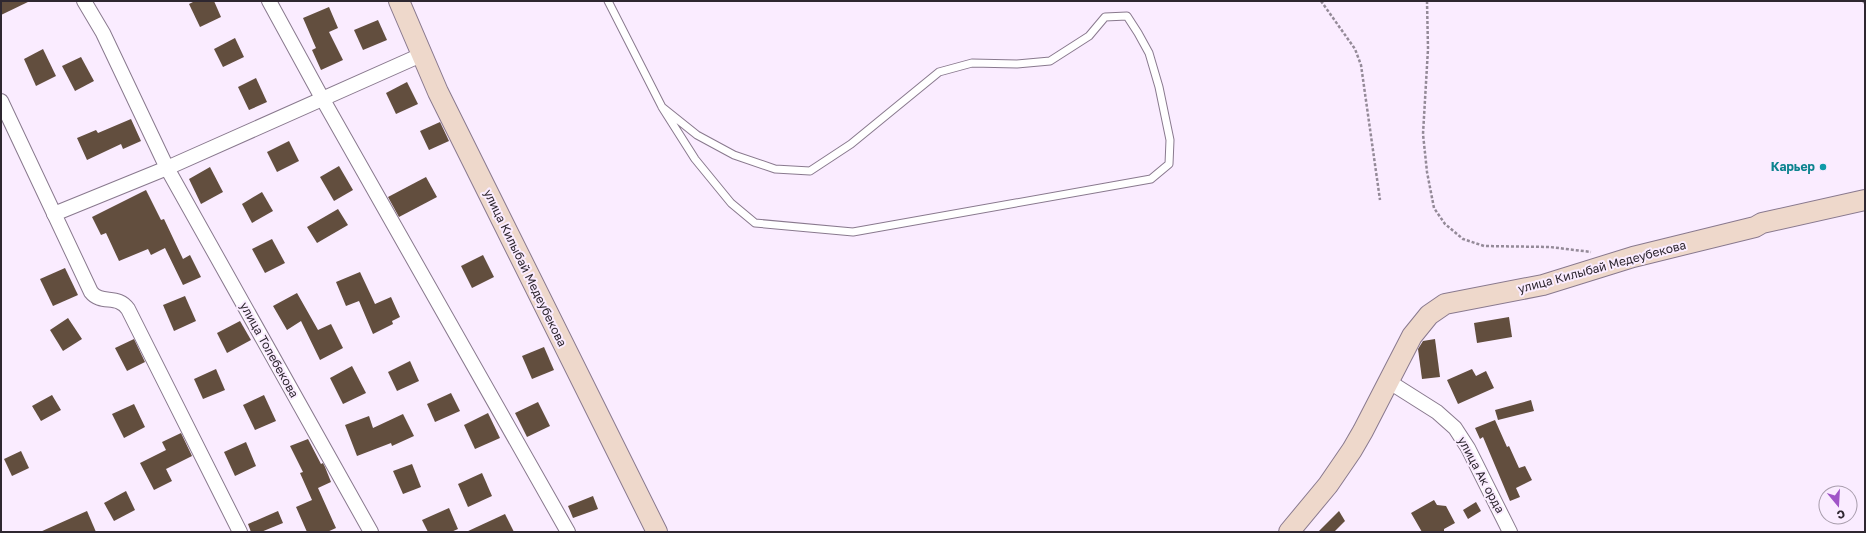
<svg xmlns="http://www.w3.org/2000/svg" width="1866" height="533" viewBox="0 0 1866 533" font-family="'Golos Text',sans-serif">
	<rect width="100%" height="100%" fill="#faecff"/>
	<g fill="#624e3e">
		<polygon points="1,1 30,1 1,15"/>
		<polygon points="195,1 214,1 221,17 200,27 189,4"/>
		<polygon points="329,7 338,28 329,32 343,60 321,70 312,50 316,48 303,18"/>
		<polygon points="378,20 387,40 363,50 354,30"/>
		<polygon points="235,38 244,57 223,67 214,49"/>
		<polygon points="43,49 56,76 36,86 24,59"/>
		<polygon points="81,57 94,81 75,91 62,66"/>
		<polygon points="256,78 267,102 249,110 238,87"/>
		<polygon points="407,82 418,104 396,114 386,93"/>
		<polygon points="131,119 141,141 123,149 121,144 87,160 77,138 96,130 98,133"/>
		<polygon points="440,122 449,141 429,150 420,131"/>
		<polygon points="289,141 299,161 277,172 267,152"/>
		<polygon points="339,166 353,190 334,201 320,177"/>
		<polygon points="210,167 223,192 201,204 189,179"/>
		<polygon points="426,177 437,197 399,217 388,197"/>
		<polygon points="146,190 161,220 164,219 183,259 190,255 201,277 183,285 165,248 151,255 148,249 119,261 106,233 101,235 92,217"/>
		<polygon points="262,192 273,211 252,223 242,204"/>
		<polygon points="338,209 348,225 317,243 307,227"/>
		<polygon points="272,239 285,263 265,273 252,249"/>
		<polygon points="483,255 494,277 472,288 461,266"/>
		<polygon points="65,268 78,295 53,306 40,279"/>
		<polygon points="360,272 375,304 391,297 400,317 392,321 393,324 373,334 359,301 346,306 336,282"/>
		<polygon points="297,293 318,330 331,324 343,348 320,360 301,321 287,330 273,306"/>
		<polygon points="185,296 196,321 174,331 163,305"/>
		<polygon points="1509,317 1512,337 1477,343 1474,323"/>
		<polygon points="68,318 82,339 63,351 50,330"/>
		<polygon points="240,321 251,340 227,353 217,333"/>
		<polygon points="134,339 145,362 127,371 115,348"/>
		<polygon points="1435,339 1440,377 1422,379 1418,349 1423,341"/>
		<polygon points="544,347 554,370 532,379 522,356"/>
		<polygon points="410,361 419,381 397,391 388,372"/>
		<polygon points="352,366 366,393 343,404 330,378"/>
		<polygon points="216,369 225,390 203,399 194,379"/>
		<polygon points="1472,369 1476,376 1486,371 1494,388 1458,404 1447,380"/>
		<polygon points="451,393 460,411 435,422 427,404"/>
		<polygon points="52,395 61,410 41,421 32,406"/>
		<polygon points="264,395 276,421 255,430 243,405"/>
		<polygon points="1531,400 1534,411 1498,420 1495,410"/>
		<polygon points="538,402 550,426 527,437 515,413"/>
		<polygon points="134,404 145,427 124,438 112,414"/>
		<polygon points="488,413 500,438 475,449 464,425"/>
		<polygon points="403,414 414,436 392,446 391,443 357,456 345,425 369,416 373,428"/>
		<polygon points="1495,420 1507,447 1509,446 1519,468 1525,466 1532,480 1516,488 1520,497 1510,501 1483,437 1480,439 1475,428"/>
		<polygon points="181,433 192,456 166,469 172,481 154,490 140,463 166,450 162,442"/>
		<polygon points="308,439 321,464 323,463 325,467 331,482 318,488 336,528 327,532 307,532 296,507 312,500 300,473 303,472 290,446"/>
		<polygon points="246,442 256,466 235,476 224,452"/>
		<polygon points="21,451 29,468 12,476 4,459"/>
		<polygon points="412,464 421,487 403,494 393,471"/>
		<polygon points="482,473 492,496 468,507 458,484"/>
		<polygon points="126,491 135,510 114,521 104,503"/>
		<polygon points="593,496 598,509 573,518 568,506"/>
		<polygon points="1434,500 1437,505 1446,506 1455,523 1444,529 1444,532 1422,532 1411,513"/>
		<polygon points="1476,502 1481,511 1468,519 1463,510"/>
		<polygon points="449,508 458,529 451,532 428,532 422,520"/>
		<polygon points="87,511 96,532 40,532"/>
		<polygon points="278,511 283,523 261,532 251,532 248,524"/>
		<polygon points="1339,511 1345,521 1334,532 1318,532"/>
		<polygon points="505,514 514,532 466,532"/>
	</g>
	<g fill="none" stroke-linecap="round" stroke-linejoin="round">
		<g stroke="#89798e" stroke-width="9">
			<polyline id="service" points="608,1 662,107 695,159 731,203 755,223 853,232 1151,179 1169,164 1170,140 1159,87 1149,53 1138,33 1127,16 1105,17 1089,36 1050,61 1017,64 972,63 939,72 851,144 810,171 775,169 734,155 697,135 662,107"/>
		</g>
		<g stroke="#89798e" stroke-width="16">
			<g id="minor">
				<polyline points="84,1 103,33 167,168 371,532"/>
				<polyline points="269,1 322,98 568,532"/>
				<path d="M1,101L91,292C101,305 118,294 128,309L240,532"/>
				<polyline points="54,214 167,168 421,55"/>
				<polyline points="1388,381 1437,412 1455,428 1468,448 1510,532"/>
			</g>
		</g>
		<g stroke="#89798e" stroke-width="22">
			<g id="secondary">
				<polyline points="399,1 438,92 657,532"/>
				<polyline points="1289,532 1328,485 1352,450 1363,431 1412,336 1429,315 1445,304 1543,285 1633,257 1755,227 1762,223 1865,200"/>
			</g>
		</g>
		<g stroke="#948a98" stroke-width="2.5" stroke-dasharray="3 2" stroke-linecap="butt">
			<polyline points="1321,1 1355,49 1361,65 1380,200"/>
			<polyline points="1427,1 1428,49 1423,134 1427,172 1434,208 1445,224 1463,239 1484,246 1550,247 1591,252"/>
			<polyline points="1863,1 1865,3"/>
		</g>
		<use href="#service" stroke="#fff" stroke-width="7"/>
		<use href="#minor" stroke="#fff" stroke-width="14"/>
		<use href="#secondary" stroke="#eed8cb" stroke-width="20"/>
	</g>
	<circle fill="#0f9aa8" stroke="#faecff" stroke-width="1.5" cx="1823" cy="167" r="4"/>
	<g text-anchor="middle" stroke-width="4" stroke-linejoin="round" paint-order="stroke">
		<g font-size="12" font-weight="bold" fill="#0d838f" stroke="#faecff" text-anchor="end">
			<text x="1815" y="171">Карьер</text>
		</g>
		<g font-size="12" fill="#2e2730" stroke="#faecff">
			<text transform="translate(1602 267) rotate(-15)" y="4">улица Килыбай Медеубекова</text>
			<text transform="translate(525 268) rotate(64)" y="4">улица Килыбай Медеубекова</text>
			<text transform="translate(269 350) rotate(61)" y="4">улица Толебекова</text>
			<text transform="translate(1481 475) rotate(62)" y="4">улица Ак орда</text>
		</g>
	</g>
	<rect width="1866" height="533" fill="none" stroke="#2e2730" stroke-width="4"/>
	<g transform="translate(1838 505) rotate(162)"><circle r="19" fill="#faecff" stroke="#a89dac"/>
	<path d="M0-3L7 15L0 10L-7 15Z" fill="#a055c8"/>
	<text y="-6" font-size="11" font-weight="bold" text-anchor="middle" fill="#2e2730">С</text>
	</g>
</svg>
